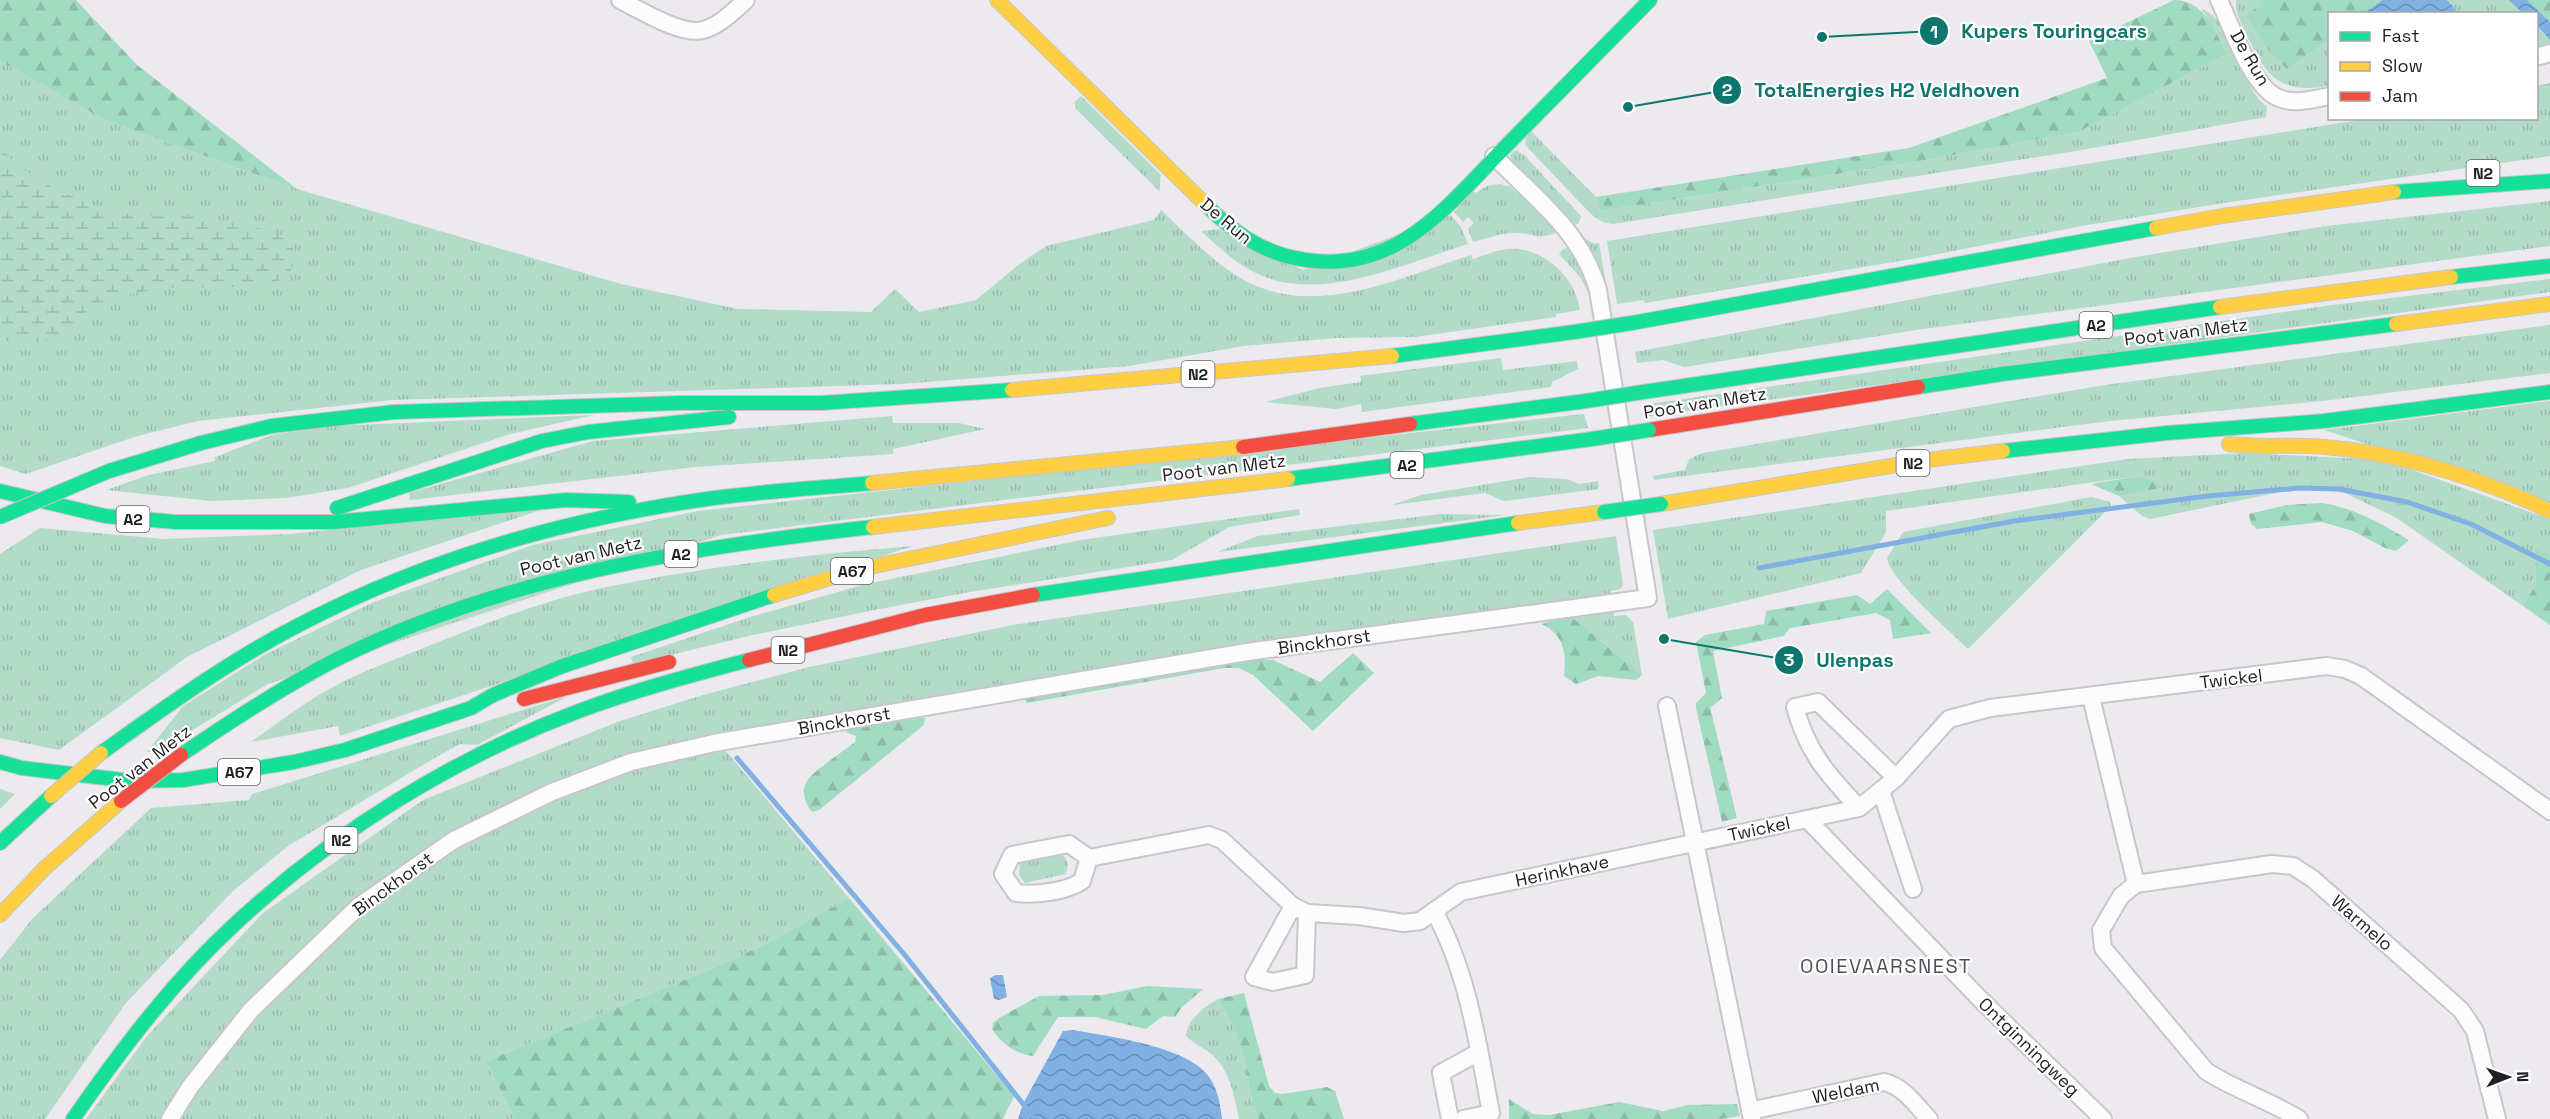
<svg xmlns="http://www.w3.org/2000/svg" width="2550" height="1119" viewBox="0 0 2550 1119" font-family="'Space Grotesk',sans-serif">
	<defs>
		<pattern id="grass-tufts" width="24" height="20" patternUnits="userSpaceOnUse" patternTransform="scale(1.5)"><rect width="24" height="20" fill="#b2dbc8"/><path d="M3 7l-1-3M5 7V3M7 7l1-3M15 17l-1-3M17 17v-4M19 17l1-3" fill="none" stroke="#99bcac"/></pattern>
		<pattern id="forest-firs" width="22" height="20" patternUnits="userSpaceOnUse" patternTransform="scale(1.5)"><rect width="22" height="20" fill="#a1dbc2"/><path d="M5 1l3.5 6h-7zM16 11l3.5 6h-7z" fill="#8abca6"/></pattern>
		<pattern id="wetland-marsh" width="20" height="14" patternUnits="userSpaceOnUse" patternTransform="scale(1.5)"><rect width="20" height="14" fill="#b2dbc8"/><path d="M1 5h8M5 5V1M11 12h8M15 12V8" fill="none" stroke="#99bcac"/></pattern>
		<pattern id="water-waves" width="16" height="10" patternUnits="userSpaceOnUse" patternTransform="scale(1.5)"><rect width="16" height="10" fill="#80b1e2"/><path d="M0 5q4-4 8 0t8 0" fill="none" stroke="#688fb7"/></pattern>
	</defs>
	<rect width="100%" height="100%" fill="#ece9ef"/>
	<g fill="url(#grass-tufts)">
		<path d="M2236,0H2260L2262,3L2247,16L2287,69L2329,40V86C2283,93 2269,81 2249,40C2243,27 2235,15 2236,0Z"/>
		<polygon points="2447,0 2508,0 2523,13 2459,13"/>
		<path d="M2202,9C2240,27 2236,82 2267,107L2266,117L2076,151L1613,224L1602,222L1591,214L1525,145L1526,138L1531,131L1596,197L1600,211L1926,160L2078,132L2227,54Z"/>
		<polygon points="2536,26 2550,40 2550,44 2537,47"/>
		<path d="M0,61L105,120L297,189L621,284L738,309L871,312L895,289L919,312L976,300L1022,262L1046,246L1154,220L1161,210C1184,232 1207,256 1234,274C1308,323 1395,279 1471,255L1473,259C1485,255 1496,250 1509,249C1544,247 1575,277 1580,310L1556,314V317L1415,337L1336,338L1244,346L1129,366L901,384L393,400L198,421L134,437L26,474L0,466Z"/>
		<polygon points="2550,83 2550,156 2230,202 2082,226 1912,259 1645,303 1644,300 1617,304 1607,241 2365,119 2536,118 2537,86"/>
		<polygon points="1081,96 1161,175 1159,191 1075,108 1075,102"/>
		<polygon points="1516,150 1524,155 1581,216 1579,223 1575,225 1511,160 1510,155"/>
		<path d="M1500,184L1511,187L1517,193L1519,191L1559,232C1535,241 1537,233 1516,233C1501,233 1487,238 1473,242L1468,229L1474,223L1468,217L1463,222L1454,212L1473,191L1476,193L1487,186Z"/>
		<polygon points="2550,201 2550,246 1916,330 1684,367 1663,360 1637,363 1635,352 2141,256 2326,226"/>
		<path d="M1451,215L1461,227L1468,244C1403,264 1317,306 1252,271C1233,261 1217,246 1201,231L1219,229L1303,270Z"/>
		<polygon points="1585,239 1595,244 1599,243 1609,301 1597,261"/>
		<polygon points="1570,247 1586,279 1589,295 1581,278 1559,254 1563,249"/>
		<polygon points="2550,279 2550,292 1645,417 1643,405 2332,305"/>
		<polygon points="2550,325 2550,373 2322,401 2110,421 1654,480 1653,476 1685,470 1689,459 1703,453 2105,385"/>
		<polygon points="1501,358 1503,370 1577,361 1578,369 1552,382 1551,387 1362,412 1361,404 1336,409 1265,402 1320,388 1361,382 1360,376"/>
		<polygon points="2550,401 2550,504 2324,430"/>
		<polygon points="1584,414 1588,428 721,535 268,684 157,752 147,752 183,706 266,654 374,602 533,545 698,511"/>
		<polygon points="594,415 510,434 348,488 287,498 211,501 106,490 149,475 215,461 215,457 272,435 331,426"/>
		<polygon points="892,416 893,423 959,423 985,429 893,449 893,454 696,467 410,500 409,493 593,441"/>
		<polygon points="2246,453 2384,460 2550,519 2550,556 2535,550 2536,584 2523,606 2395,517 2345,493 2321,489 2280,492 2150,519 2142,516 2119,496 2164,487 2139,476 1886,511 1886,532 1861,573 1668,619 1653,530 2128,459"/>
		<polygon points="1530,477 1567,479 1579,484 1598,481 1599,489 1504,501 1485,493 1392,505 1421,495"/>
		<path d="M2091,497L2110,502L2111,506L1968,649C1949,630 1891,581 1887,558L1903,532Z"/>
		<polygon points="544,509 361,570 187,657 59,750 0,738 0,554 40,528 164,539 289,534"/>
		<polygon points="1299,509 1300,515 1229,527 1172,560 970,592 869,611 753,635 633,664 631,657 747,618 862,585 1081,540"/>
		<polygon points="1441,514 1506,515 1217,552 1258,536"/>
		<polygon points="1616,536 1623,585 1620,589 1610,591 1611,597 1024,682 722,736 631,757 354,901 162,1119 86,1119 147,1036 263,913 423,800 620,721 703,695 809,667 1013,625"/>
		<path d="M913,546L340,736L338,726L251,742C274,725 298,708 322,693C354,674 391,661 426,647C483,624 542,601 602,588C702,567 812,554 913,546Z"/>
		<polygon points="1613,608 1614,616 1626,615 1633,622 1642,675 1568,614"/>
		<polygon points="568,696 477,745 460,744 433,759 288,846 233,891 125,1004 45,1119 0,1119 0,960 33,918 151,808 249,800 252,794"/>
		<path d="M726,751L849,898L770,942L704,972L486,1061L515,1119H180C225,1039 297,977 362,913C443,851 536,804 632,771C662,761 695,757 726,751Z"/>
		<polygon points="0,789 15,794 0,809"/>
		<polygon points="1062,853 1068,863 1066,874 1025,883 1019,875 1020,860"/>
		<path d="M1218,999C1229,1017 1238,1034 1243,1055C1248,1076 1250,1099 1259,1119H1239C1234,1095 1230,1069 1210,1053C1202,1047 1193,1043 1186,1036C1187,1020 1205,1006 1218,999Z"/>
	</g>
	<g fill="url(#forest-firs)">
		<polygon points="0,0 76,0 137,65 297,189 105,120 0,61"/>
		<path d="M2174,0C2205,0 2214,31 2227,54L2078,132L1926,160L1600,211L1596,197L1909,148L2107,78L2089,41Z"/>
		<polygon points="2260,0 2381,0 2364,13 2330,14 2329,40 2287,69 2266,47 2246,16 2261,4"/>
		<polygon points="2527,0 2550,0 2550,22"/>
		<polygon points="2139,476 2165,487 2119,496 2091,484"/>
		<path d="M2321,503C2355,508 2380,523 2409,540L2396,551L2385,548L2353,531L2322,522L2257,529L2251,524L2249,514L2287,505Z"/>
		<polygon points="2535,549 2550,556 2550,625 2523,606 2536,584"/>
		<polygon points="1887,589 1931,633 1893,639 1890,620 1876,613 1790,628 1784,636 1713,651 1722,698 1711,707 1711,711 1737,818 1722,822 1696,708 1696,703 1706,693 1696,642 1705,635 1764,624 1766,611 1857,595 1870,604"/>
		<path d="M1568,614L1642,675L1636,680L1599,676L1576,684L1564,676C1567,654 1564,635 1542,624Z"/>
		<polygon points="1353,653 1374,673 1313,731 1253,675 1239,668 1224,668 1027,703 1023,695 1244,660 1273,660 1320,682"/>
		<path d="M917,718H925L924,725L819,810L812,812C806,804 800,792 807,781C813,771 844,751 855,742L856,736L846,732L845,728Z"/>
		<polygon points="849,898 1014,1096 1003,1119 515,1119 486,1061 704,972 770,942"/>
		<path d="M1148,986L1203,989L1182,1007L1175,1017L1163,1016L1146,1029L1095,1017H1058L1033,1056C1015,1054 1001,1043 992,1029L993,1023L999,1018L1039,996L1102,995Z"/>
		<path d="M1244,993L1269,1086L1275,1093L1282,1094L1327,1087L1335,1091L1344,1119H1259C1250,1099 1248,1076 1243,1055C1238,1034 1229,1017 1218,999Z"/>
		<polygon points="1509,1099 1533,1114 1549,1115 1619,1102 1663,1111 1688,1105 1737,1104 1740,1116 1722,1119 1509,1119"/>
	</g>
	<path fill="url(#wetland-marsh)" d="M0,148L19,167L53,188L102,209L133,215L204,217L277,232L291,243C295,257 296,270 282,279C263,290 193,287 168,288C149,290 129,294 110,299C86,306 75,325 54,337C37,345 17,343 0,340Z"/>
	<g fill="url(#water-waves)">
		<polygon points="2382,0 2447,0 2459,13 2364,13"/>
		<polygon points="2508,0 2527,0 2550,22 2550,40 2537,26 2536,14 2523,13"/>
		<polygon points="996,975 1003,975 1007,997 999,1000 994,999 990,978"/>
		<path d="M1073,1030C1108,1036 1181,1046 1205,1072C1217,1085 1220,1102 1222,1119H1018L1023,1104L1063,1031Z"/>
	</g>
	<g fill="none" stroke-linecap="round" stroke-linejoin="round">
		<g stroke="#80b1e2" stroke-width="5">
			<polyline points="1759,568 2014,521 2208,496 2299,488 2339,489 2407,502 2471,524 2550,564"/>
			<polyline points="737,758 904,954 1035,1119"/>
		</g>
		<g stroke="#c8c6ca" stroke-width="20">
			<g id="street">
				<path d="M620,0C640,10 682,36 703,30C719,26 734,11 746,0"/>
				<path d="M2219,0C2231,25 2252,88 2279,98C2294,105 2314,99 2330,96"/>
				<polyline points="2536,57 2550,53"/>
				<polyline points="2091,697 2136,884"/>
				<polyline points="1667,706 1752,1119"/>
				<polyline points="1881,791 1913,889"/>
				<path d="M1859,808C1828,775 1807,752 1795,707L1818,702L1896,778"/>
				<polyline points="1807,819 1981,1000 2103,1119"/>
				<path d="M1089,858L1082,881C1066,892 1035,895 1016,893L1003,874L1012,855L1069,844L1089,858L1209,835L1222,840L1293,906L1307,913L1359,916L1404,923L1420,921L1461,892L1859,808L1896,778L1949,719L1990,708L2327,666L2345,669L2361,676L2550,811"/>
				<polyline points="1293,906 1254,977 1273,982 1305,975 1307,913"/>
				<path d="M1434,911C1468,972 1478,1045 1491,1113L1463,1119"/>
				<path d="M1750,1111L1884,1082C1903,1086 1916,1105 1929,1119"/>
				<path d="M170,1119L190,1087L251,1010L359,906L454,840L552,792L631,762L714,743L1247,652L1648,598L1598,290C1581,231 1536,199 1494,156"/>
				<polyline points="1450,1119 1441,1073 1479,1052"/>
				<path d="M2299,1119C2269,1100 2235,1090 2206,1071L2103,948L2101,930L2121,896L2136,884L2272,864L2293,866L2313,879L2461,1010L2475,1031L2497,1119"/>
			</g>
		</g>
		<g stroke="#c8c6ca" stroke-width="16">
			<g id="fast">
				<polyline points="2394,192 2550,181"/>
				<path d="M1205,204C1235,234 1264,254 1306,260C1400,274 1450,202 1509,143C1556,95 1603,48 1650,0"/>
				<polyline points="2451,277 2550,266"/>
				<polyline points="1632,323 2156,228"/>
				<polyline points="1392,356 1574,332"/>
				<polyline points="1918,387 2002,374 2396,324"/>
				<polyline points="1643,392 2220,307"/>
				<polyline points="1410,424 1586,401"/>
				<polyline points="201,443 272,426 394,412 680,403 821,403 1012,390"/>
				<polyline points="2003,451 2167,433 2324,421 2550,392"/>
				<polyline points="1288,479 1592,439"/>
				<polyline points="0,491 105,516 176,522 335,522 566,500 629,502"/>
				<polyline points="337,508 542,441 588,432 729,417"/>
				<polyline points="1033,595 1518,523"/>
				<path d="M101,753C164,708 226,663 295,627C424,559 570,518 714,498C766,491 819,488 872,483"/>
				<path d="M181,755C232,720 284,686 339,658C506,576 690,547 873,527"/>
				<polyline points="0,762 22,768 131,781 183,780 294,762 345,750 471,708 493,695 560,667 774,595"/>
				<polyline points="0,843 51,796"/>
				<path d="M73,1119C121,1050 173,981 235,924C334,832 453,758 579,711C635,690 692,675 749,660"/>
			</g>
		</g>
		<g stroke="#c8c6ca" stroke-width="16">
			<g id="slow">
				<polyline points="997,0 1205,204"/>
				<polyline points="2156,228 2222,216 2394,192"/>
				<polyline points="2220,307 2451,277"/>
				<polyline points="2396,324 2550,304"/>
				<polyline points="1012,390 1392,356"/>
				<path d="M2229,444C2261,448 2293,444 2326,447C2405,454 2478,477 2550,511"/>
				<polyline points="872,483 1243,447"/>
				<polyline points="1661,504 1927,460 2003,451"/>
				<polyline points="1518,523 1604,512"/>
				<polyline points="873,527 1288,479"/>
				<polyline points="774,595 860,569 1108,518"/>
				<polyline points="0,915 45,868 121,801"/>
			</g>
		</g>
		<g stroke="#c8c6ca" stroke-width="16">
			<g id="jam">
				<polyline points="1649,430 1918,387"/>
				<polyline points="1243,447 1410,424"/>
				<polyline points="749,660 925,615 1033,595"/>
				<polyline points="524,699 669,662"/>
			</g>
		</g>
		<use href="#street" stroke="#fcfcfd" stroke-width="16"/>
		<use href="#fast" stroke="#16e098" stroke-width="14"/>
		<use href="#slow" stroke="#ffcf43" stroke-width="14"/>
		<use href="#jam" stroke="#f24e42" stroke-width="14"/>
		<g stroke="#c7c6c9" stroke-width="16" stroke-linecap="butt">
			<g id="fast-bridge">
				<polyline points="1574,332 1632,323"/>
				<polyline points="1586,401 1643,392"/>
				<polyline points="1592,439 1649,430"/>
				<polyline points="1604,512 1661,504"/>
				<polyline points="0,517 109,471 201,443"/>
			</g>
		</g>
		<g stroke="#c7c6c9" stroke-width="16" stroke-linecap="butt">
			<polyline id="slow-bridge" points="51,796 101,753"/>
		</g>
		<g stroke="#c7c6c9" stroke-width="16" stroke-linecap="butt">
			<polyline id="jam-bridge" points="121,801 181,755"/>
		</g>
		<use href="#fast-bridge" stroke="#16e098" stroke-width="14"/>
		<use href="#slow-bridge" stroke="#ffcf43" stroke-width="14"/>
		<use href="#jam-bridge" stroke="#f24e42" stroke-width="14"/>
	</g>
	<g text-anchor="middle" stroke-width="4.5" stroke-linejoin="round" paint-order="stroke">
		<g fill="#fff" stroke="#646265" stroke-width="1.5">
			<rect x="2466.5" y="160" width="33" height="26" rx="4.5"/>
			<rect x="2079.5" y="312" width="33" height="26" rx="4.5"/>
			<rect x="1181.5" y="361" width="33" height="26" rx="4.5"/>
			<rect x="1896.5" y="450" width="33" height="26" rx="4.5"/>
			<rect x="1390.5" y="452" width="33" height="26" rx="4.5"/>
			<rect x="116.5" y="506" width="33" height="26" rx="4.5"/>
			<rect x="664.5" y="541" width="33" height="26" rx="4.5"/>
			<rect x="831" y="558" width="42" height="26" rx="4.5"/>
			<rect x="771.5" y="637" width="33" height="26" rx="4.5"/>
			<rect x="218" y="759" width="42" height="26" rx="4.5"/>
			<rect x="324.5" y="827" width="33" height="26" rx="4.5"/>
		</g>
		<g font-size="16" font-weight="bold" fill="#211f23">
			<text x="2483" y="179">N2</text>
			<text x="2096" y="331">A2</text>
			<text x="1198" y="380">N2</text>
			<text x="1913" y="469">N2</text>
			<text x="1407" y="471">A2</text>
			<text x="133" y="525">A2</text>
			<text x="681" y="560">A2</text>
			<text x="852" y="577">A67</text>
			<text x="788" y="656">N2</text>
			<text x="239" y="778">A67</text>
			<text x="341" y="846">N2</text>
		</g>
		<g font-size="18" fill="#211f23" stroke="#fff">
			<text transform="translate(2250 58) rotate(60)" y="6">De Run</text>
			<text transform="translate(1226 221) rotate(40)" y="6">De Run</text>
			<text transform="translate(2186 332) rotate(-7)" y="6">Poot van Metz</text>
			<text transform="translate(1705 403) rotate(-9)" y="6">Poot van Metz</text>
			<text transform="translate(1224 468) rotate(-7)" y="6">Poot van Metz</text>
			<text transform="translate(581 556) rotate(-13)" y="6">Poot van Metz</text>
			<text transform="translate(1324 642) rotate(-8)" y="6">Binckhorst</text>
			<text transform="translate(2231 679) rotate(-7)" y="6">Twickel</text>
			<text transform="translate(844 721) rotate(-10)" y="6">Binckhorst</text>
			<text transform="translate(140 767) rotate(-38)" y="6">Poot van Metz</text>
			<text transform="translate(1759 829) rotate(-12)" y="6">Twickel</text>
			<text transform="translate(1562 871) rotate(-12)" y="6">Herinkhave</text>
			<text transform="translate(393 884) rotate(-36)" y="6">Binckhorst</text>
			<text transform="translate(2362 923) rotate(41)" y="6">Warmelo</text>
			<text transform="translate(2029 1047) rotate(44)" y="6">Ontginningweg</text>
			<text transform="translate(1846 1091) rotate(-11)" y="6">Weldam</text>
		</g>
		<g font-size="20" letter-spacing="1.5" fill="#534f57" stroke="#fff">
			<text x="1886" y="973">OOIEVAARSNEST</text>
		</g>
	</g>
	<path fill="none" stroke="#0f766e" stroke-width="2" d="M1822 37L1934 31M1628 107L1727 90M1664 639L1789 660"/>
	<g fill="#0f766e" stroke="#fff" stroke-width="2">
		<circle cx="1822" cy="37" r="6"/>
		<circle cx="1628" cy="107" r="6"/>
		<circle cx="1664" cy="639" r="6"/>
		<circle cx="1934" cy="31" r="15"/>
		<circle cx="1727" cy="90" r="15"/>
		<circle cx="1789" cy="660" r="15"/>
	</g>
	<g font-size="18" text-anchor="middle" font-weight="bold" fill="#fff">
		<text x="1934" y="38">1</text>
		<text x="1727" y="96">2</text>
		<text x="1789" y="666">3</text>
	</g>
	<g font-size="20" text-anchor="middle" font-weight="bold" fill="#0f766e" stroke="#fff" stroke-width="4.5" stroke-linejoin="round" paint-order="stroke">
		<text x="2054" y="38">Kupers Touringcars</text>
		<text x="1887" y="97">TotalEnergies H2 Veldhoven</text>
		<text x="1855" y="667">Ulenpas</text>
	</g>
	<rect x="2328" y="12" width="210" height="108" fill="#ffffff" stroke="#a6a5a7" stroke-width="1.5"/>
	<rect x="2340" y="32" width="30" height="9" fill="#16e098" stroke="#a6a5a7" stroke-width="1.5"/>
	<text x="2382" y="42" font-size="18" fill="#211f23">Fast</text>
	<rect x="2340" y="62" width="30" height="9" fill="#ffcf43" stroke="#a6a5a7" stroke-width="1.5"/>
	<text x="2382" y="72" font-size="18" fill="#211f23">Slow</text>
	<rect x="2340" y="92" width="30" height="9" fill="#f24e42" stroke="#a6a5a7" stroke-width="1.5"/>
	<text x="2382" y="102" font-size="18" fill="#211f23">Jam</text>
	<g transform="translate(2508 1077) rotate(89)" stroke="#ffffff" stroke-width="4.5" paint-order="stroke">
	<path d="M0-4.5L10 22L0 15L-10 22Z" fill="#211f23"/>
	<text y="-9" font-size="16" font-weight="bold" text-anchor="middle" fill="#211f23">N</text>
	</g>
</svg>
